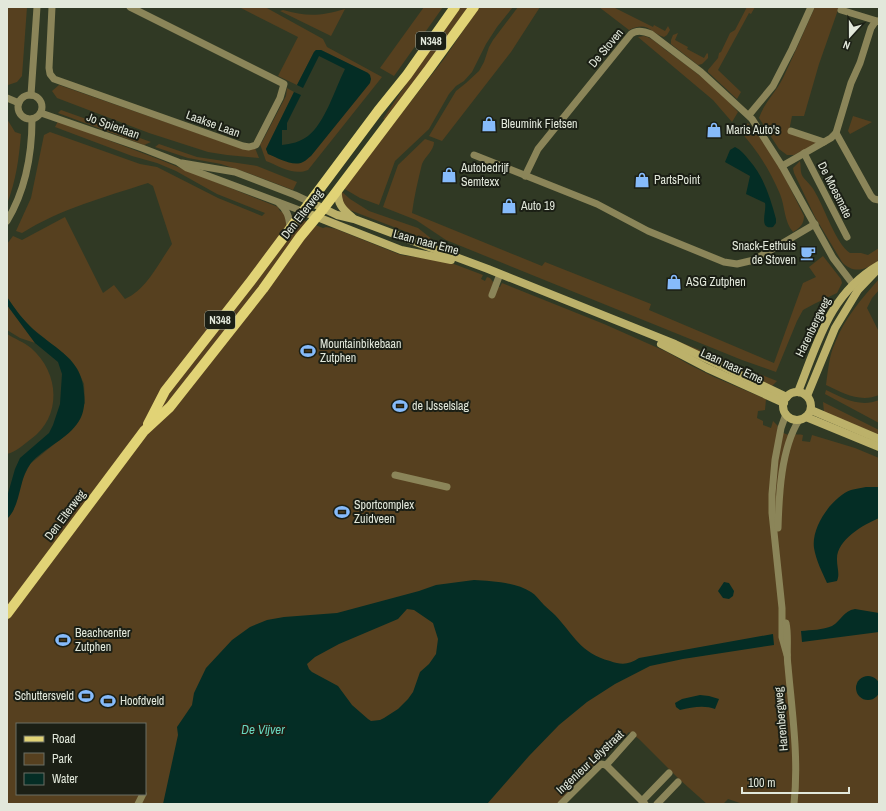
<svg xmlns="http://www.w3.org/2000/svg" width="886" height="811" viewBox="0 0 886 811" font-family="'Archivo Narrow',sans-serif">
	<rect width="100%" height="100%" fill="#303924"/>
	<g fill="#56401f" fill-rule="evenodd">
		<polygon points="7,7 27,7 22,76 17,82 8,85 7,85"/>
		<path d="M239,7H265L323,39L327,47L382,77L308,170C294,176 279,166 266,161L260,144L262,142L286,96L287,88L294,92L266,149L268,154L293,163L368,73L321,50H316L314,52L297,85L278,76L298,37Z"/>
		<polygon points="424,7 443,7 394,76 380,68"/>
		<polygon points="460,7 470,7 386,120 383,119 408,81"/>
		<polygon points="479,7 513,7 497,27 486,44 472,72 464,81 456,86 449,94 429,129 395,161 379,205 360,198 343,188 444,59"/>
		<polygon points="518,7 540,7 511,52 442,141 429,136 456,91 466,83 479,71 484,62 489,47 493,40"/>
		<path d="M599,7H613L653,27L654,25L665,31L668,26L670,30L667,35L664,37C648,32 649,21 629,30Z"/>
		<polygon points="747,7 755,7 751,14 749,13 718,70 741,92 737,99 708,72 708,70 718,58 719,53 721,52 730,33 735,30"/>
		<path d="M815,7H839L819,64L804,116H792L789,131L816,141L817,144L794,155H787L779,149L759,118C764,103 776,92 783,78C794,55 804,31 815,7Z"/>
		<path d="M345,9L331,36L280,11L283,10C307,17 321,16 345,9Z"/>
		<polygon points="678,33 675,40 688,47 687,49 704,58 707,53 708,54 708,58 702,64 698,65 671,44 671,40 673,35"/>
		<path d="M644,36C653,38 660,46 667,51C692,69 718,88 738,112L732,122L713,100L638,37Z"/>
		<polygon points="59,85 243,149 255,148 259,158 227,155 208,152 149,133 57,98 52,91"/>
		<polygon points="61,110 151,142 144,145 58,113"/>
		<polygon points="853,116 872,122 850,134 848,131"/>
		<path d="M7,119L15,132L21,134C19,158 16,181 7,204Z"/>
		<path d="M58,121L158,159L278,207L280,211L323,228L326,227L336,229L401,255L446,261L483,275L481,279L485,281L487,277L490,278L493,282V284L500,287L502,283L604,324L667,352L690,365L714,377L766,399L765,410L758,411L757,418L763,421V425L771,428L773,421L778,426L777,429C780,431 785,434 789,435C794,435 798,434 803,435L802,441L810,442L812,435L855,448L879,458V804H743L728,799L723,804H707L679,779L639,739L629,732L608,753L606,752L557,804H7V519L13,511L23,478L30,464L69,432L85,403L84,384L78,370L70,359L33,329L19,315L7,297V244L13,236L22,240L65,217L103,293L114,285L125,299C147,289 158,264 172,244L153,186L148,183C105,197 60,209 22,233L16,231L31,198L44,135L50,132L140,164L157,167L218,198L262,216L265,213L217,194L176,171L157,163L132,156L55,127ZM17,724H145V794H17Z"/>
		<path d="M748,123C772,150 788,183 804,216C804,224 800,228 793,232C784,222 785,206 780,194C770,170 757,150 740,131Z"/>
		<path d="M425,139L434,142C434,151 425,156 422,164C418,180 414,197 412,213L542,266L545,262L651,304L649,310L774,363L803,283L816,277L809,267L823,256L841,279L842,283L837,293L814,304L803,310L797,321L776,372L742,360L446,240L416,220L383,207L398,165Z"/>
		<polygon points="159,144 197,157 257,166 297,182 293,190 248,173 221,164 188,158 155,147"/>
		<path d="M800,161C801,166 800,173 803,177C807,182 813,187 816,194C825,209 836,244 850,253H861L868,255L879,248V261C867,269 854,275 842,262L815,217L794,173L793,168Z"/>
		<polygon points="341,191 350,199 369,211 418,228 438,244 347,209 340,198"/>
		<path d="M879,279V290L872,298L867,308L879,332V395C860,403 843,393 826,385C828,371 829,356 835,343C844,319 862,298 879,279Z"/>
		<polygon points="7,305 35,343 20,338 7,330"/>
		<path d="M7,334C15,339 24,342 31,348C60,373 62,417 31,439C24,444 16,452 7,454Z"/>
		<polygon points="670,338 777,381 771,387"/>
		<path d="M826,390C843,398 860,408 879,400V423L825,394Z"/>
		<polygon points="823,402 879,430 879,435 824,412"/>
	</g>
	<g fill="#042d25" fill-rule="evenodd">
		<path d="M316,50H321L368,73L370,75L371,79L370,83L311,156C309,157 306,161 303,162C293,167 278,158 268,154L266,149L294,92L301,95L287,123V130H282V145C291,144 300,142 308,136C325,123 335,89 345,69L319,56L303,88L297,85L314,52Z"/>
		<path d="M735,147C741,150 745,155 749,160C764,177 770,197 776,219V223L773,227C758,230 767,211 765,203L746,194L750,176L725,162L730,150Z"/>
		<path d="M7,297C15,309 23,320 34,330C57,350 83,360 84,394C85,403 84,413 79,421C68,439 45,447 31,463C18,479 22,504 7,519V497L15,469L20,458L49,433L53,425L60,404L62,374L58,362L35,343L7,305Z"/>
		<path d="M866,487H879V518C863,525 836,540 837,560C837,568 840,574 837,581L827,583C822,572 816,560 814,548C811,527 832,497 851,490C855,489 861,488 866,487Z"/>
		<path d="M474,580C491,581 516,582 531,592C536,595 539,600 544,605C547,608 551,611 555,615C574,635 580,653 610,661C621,665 629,665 639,658L773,634L774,645L683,659L650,666L615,684L587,702L559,725L529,756L487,804H163L178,735L177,727L192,705L194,693L206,668L232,640L250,627L267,620L284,617L337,613L419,591L436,585ZM407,609L414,610L433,623L438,639L436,654L429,664L420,672L413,692L408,699L398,709L384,718L380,720L371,721L368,719L352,705L338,686L312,672L309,669L307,664L315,657L339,644L398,619Z"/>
		<polygon points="724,582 729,583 734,591 733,596 729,599 723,598 718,591"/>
		<path d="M855,609L879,613V632L802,642L801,631C811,630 823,630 832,626C842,620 843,611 855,609Z"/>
		<circle cx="868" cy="688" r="12"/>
		<path d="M700,695L709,696L719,699L715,709C705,705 692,707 680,710L676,707L675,703L682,699Z"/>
	</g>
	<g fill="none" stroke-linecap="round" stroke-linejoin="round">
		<g stroke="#8b8559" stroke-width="7">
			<polyline points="52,7 49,68 50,74 54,79 243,146 249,147 256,145 280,98 284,84 130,7"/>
			<polyline points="841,10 877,21"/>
			<polyline points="31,95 37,7"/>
			<circle cx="30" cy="107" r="12"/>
			<polyline points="7,98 19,103"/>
			<polyline points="41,113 142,148 178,162 187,168 302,211"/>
			<polyline points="749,115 773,86 792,49 811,7"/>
			<polyline points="791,131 824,142"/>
			<polyline points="836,133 871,196 874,199 879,200"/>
			<polyline points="804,153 847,237"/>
			<polyline points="474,155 597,204 648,231 724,262 737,264 754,260 815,224"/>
			<polyline points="182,163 235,172 295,195 310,202"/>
			<polyline points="782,166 831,138 836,133 851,83 860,63 871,28 875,22 879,21"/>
			<path d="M525,176L538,149L631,34C637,29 644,31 651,34L701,72L752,119L782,166L833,258L856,288"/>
			<path d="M279,203C287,210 289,216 290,227"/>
			<path d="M7,221C25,191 32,154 32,119"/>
			<polyline points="492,295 500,274"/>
			<polyline points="786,414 781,428 775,460 772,494 772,513 782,608 782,637 787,655"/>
			<polyline points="395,475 447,487"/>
			<path d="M778,528C779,494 781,449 799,420"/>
			<path d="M786,623C789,637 786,652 788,666C792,712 799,758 794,804"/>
			<polyline points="606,765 645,804"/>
			<polyline points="642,801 669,773"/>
			<polyline points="138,804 143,794"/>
			<polyline points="561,804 601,764 606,765 608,763 633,735"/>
			<polyline points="657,804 678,782"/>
		</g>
		<g stroke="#bcb16a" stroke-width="8">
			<path d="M338,190C337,203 342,209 352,217"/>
			<polyline points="310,202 337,215 354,219 488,269 675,344 787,397"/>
			<polyline points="302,211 401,250 451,260"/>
			<polyline points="661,344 707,368 784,403"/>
			<path d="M798,392C818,342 829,294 879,265"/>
			<circle cx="797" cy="406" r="14"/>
			<polyline points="807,396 835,328 858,290 878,269"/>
			<polyline points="811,410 879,439"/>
			<polyline points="806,417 879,447"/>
		</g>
		<g stroke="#e1d376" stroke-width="10">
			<polyline points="148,424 165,391 251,281 378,111 407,75 455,7"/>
			<polyline points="7,614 144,431 170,407 263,289 300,237 324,208 429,69 474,7"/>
		</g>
	</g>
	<defs>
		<g id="shop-bare" transform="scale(1.2)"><path d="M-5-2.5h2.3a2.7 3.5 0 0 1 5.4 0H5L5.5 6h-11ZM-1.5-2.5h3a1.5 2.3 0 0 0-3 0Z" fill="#86bbfb" stroke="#1b1f15" stroke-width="2.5" paint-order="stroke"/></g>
		<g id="cafe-bare" transform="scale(1.2)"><path d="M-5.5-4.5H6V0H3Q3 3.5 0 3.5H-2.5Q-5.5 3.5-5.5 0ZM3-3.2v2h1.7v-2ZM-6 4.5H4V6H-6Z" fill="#86bbfb" stroke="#1b1f15" stroke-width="2.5" paint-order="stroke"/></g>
		<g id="stadium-bare" transform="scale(1.2)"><path d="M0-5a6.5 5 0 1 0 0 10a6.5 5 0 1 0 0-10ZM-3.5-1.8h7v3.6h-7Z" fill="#86bbfb" stroke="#1b1f15" stroke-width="2.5" paint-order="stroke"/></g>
	</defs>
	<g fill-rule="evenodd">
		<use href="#shop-bare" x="489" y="124"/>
		<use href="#shop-bare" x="714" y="130"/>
		<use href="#shop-bare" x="449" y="175"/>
		<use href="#shop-bare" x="642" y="180"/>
		<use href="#shop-bare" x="509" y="206"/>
		<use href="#cafe-bare" x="808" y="253"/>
		<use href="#shop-bare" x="674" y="282"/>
		<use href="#stadium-bare" x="308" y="351"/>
		<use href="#stadium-bare" x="400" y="406"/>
		<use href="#stadium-bare" x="342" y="512"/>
		<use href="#stadium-bare" x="63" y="640"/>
		<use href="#stadium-bare" x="86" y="696"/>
		<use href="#stadium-bare" x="108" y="701"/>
	</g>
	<g text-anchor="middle" stroke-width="4" stroke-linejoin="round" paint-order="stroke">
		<g fill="#1b1f15" stroke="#a6aca0" stroke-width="1">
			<rect x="416" y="32" width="30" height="18" rx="3"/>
			<rect x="205" y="311" width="30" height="18" rx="3"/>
		</g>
		<g font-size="11" font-weight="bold" fill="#e2e8db">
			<text x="431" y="45">N348</text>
			<text x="220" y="324">N348</text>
		</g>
		<g font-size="12" fill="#e2e8db" stroke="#1b1f15">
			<text transform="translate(606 48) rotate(-50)" y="4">De Stoven</text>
			<text transform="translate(213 124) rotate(20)" y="4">Laakse Laan</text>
			<text transform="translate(113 126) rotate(20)" y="4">Jo Spierlaan</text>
			<text transform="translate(835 190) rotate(63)" y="4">De Moesmate</text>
			<text transform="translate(302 214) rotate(-52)" y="4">Den Elterweg</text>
			<text transform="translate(426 242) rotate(15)" y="4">Laan naar Eme</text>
			<text transform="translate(813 327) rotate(-64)" y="4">Harenbergweg</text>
			<text transform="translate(732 366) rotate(25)" y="4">Laan naar Eme</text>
			<text transform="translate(65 515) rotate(-53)" y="4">Den Elterweg</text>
			<text transform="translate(781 719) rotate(-95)" y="4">Harenbergweg</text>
			<text transform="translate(590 762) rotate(-43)" y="4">Ingenieur Lelystraat</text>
		</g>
		<g font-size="12" fill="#e2e8db" stroke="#1b1f15" text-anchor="start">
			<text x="501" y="128">Bleumink Fietsen</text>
			<text x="726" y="134">Maris Auto's</text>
			<text x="461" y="172">Autobedrijf<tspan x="461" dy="14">Semtexx</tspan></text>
			<text x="654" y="184">PartsPoint</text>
			<text x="521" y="210">Auto 19</text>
			<text x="796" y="250" text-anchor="end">Snack-Eethuis<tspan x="796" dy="14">de Stoven</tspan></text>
			<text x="686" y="286">ASG Zutphen</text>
			<text x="320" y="348">Mountainbikebaan<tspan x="320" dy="14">Zutphen</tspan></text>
			<text x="412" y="410">de IJsselslag</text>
			<text x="354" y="509">Sportcomplex<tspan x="354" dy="14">Zuidveen</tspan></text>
			<text x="75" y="637">Beachcenter<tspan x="75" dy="14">Zutphen</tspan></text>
			<text x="74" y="700" text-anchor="end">Schuttersveld</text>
			<text x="120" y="705">Hoofdveld</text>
		</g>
		<g font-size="13" font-style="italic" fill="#68d5be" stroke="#1b1f15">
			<text x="263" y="734">De Vijver</text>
		</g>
	</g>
	<rect width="886" height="811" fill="none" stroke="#e2e8db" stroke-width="16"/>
	<rect x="16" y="723" width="130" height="72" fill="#1b1f15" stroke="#6b6f64"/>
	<rect x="24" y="736" width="20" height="6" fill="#e1d376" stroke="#6b6f64"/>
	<text x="52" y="743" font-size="12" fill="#e2e8db">Road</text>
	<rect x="24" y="753" width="20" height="12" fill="#56401f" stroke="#6b6f64"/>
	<text x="52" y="763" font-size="12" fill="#e2e8db">Park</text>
	<rect x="24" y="773" width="20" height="12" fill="#042d25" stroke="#6b6f64"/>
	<text x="52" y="783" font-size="12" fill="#e2e8db">Water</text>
	<g transform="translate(850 36) rotate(201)" stroke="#1b1f15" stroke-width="3" paint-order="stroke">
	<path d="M0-3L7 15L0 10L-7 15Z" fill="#e2e8db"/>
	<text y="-6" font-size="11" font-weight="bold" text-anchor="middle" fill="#e2e8db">N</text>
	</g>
	<path d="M742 787v6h107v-6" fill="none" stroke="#e2e8db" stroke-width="2"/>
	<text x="748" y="787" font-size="12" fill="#e2e8db" stroke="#1b1f15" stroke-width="3" paint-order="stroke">100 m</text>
</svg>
